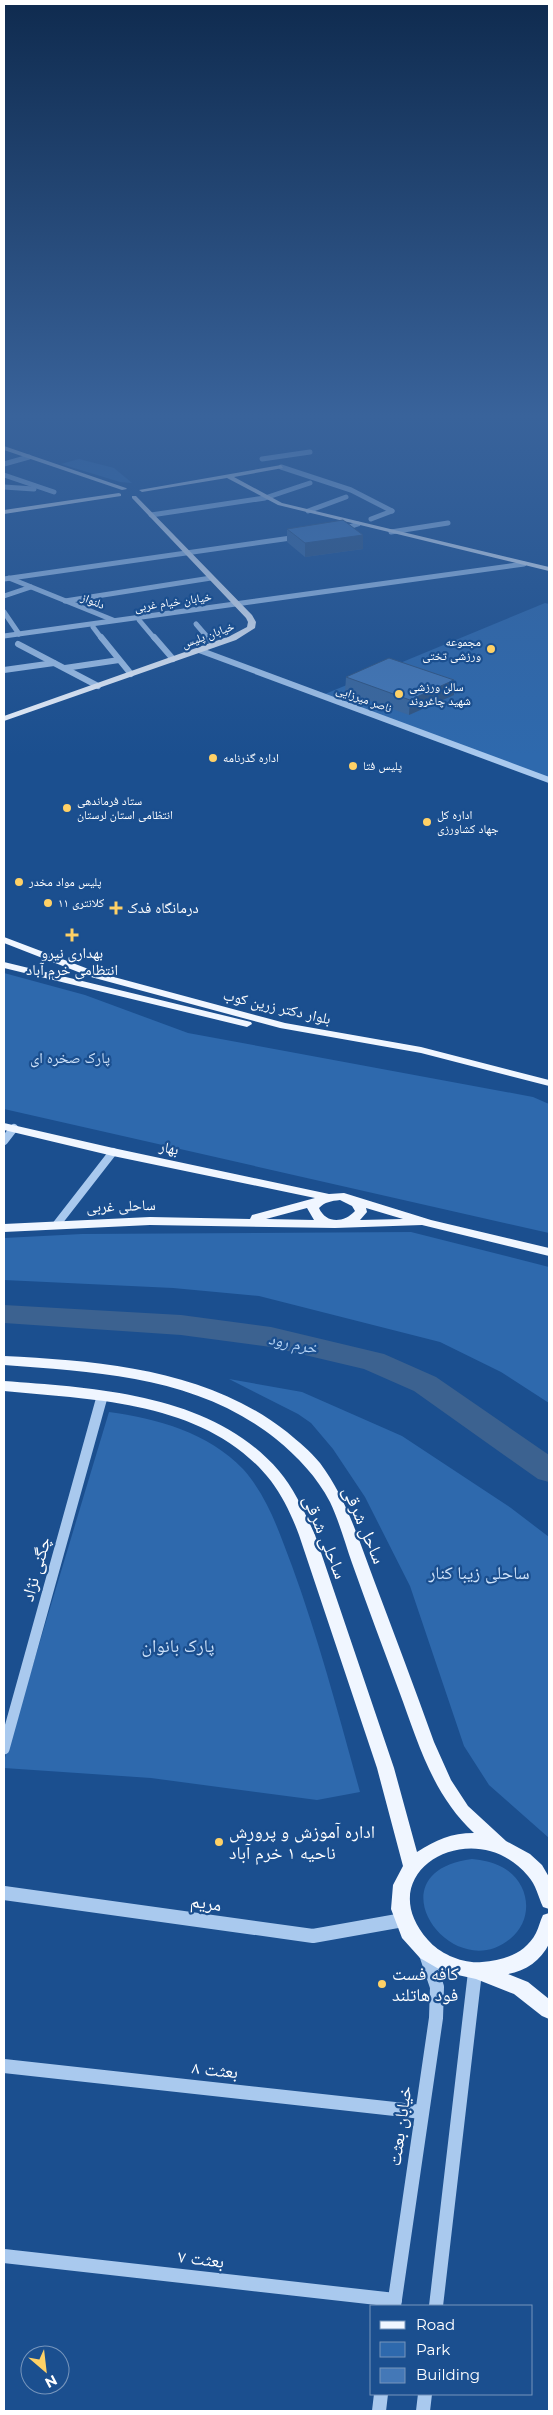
<svg xmlns="http://www.w3.org/2000/svg" width="553" height="2415" viewBox="0 0 553 2415" font-family="Montserrat,'Noto Naskh Arabic',sans-serif">
	<rect width="100%" height="100%" fill="#1b4f8f"/>
	<g fill="#2e69ad">
		<polygon points="79,459 114,468 132,483 120,482 61,464"/>
		<polygon points="545,603 549,604 549,780 325,694"/>
		<polygon points="4,973 85,995 188,1033 533,1097 549,1104 549,1233 4,1109"/>
		<polygon points="411,1232 549,1267 549,1403 501,1372 440,1342 259,1296 173,1288 4,1280 4,1238 82,1234"/>
		<polygon points="229,1379 302,1392 402,1436 511,1508 549,1537 549,1838 489,1785 464,1746 410,1586 365,1497 333,1449 311,1423 298,1414"/>
		<path d="M109,1412C156,1418 209,1433 243,1469C268,1497 279,1532 292,1566C319,1640 339,1716 360,1792L317,1800L151,1778L4,1768V1761Z"/>
		<path d="M472,1859C483,1860 492,1862 502,1867C530,1882 535,1919 510,1939C451,1987 370,1872 472,1859Z"/>
	</g>
	<g fill="none" stroke-linecap="round" stroke-linejoin="round">
		<polygon fill="#3c6290" fill-rule="evenodd" points="4,1305 181,1315 271,1327 384,1354 436,1377 549,1455 549,1482 538,1479 414,1391 364,1369 271,1347 181,1335 4,1323"/>
		<g stroke="#a9c9ee" stroke-width="5">
			<polyline points="262,459 310,452"/>
			<polyline points="4,464 29,457"/>
			<polyline points="281,467 351,490 392,511"/>
			<polyline points="4,475 54,492"/>
			<polyline points="4,487 34,489"/>
			<polyline points="308,511 346,497"/>
			<polyline points="151,515 265,498 310,483"/>
			<polyline points="371,519 392,511"/>
			<polyline points="340,530 358,524"/>
			<polyline points="391,532 448,523"/>
			<polyline points="9,578 113,620"/>
			<polyline points="4,579 298,537"/>
			<polyline points="4,596 31,587"/>
			<polyline points="65,601 211,578"/>
			<polyline points="4,612 19,634"/>
			<polyline points="139,620 155,639"/>
			<polyline points="196,624 209,639"/>
			<polyline points="93,627 102,639"/>
			<polyline points="4,636 524,564"/>
		</g>
		<g stroke="#a9c9ee" stroke-width="6">
			<polyline points="101,637 131,674"/>
			<polyline points="154,637 173,659"/>
			<polyline points="208,637 214,644"/>
			<polyline points="18,644 98,686"/>
			<polyline points="199,650 549,780"/>
			<polyline points="65,668 119,660"/>
			<polyline points="4,670 54,663"/>
		</g>
		<g stroke="#a9c9ee" stroke-width="8">
			<polyline points="4,1141 14,1128"/>
			<polyline points="57,1224 113,1152"/>
		</g>
		<polyline stroke="#a9c9ee" stroke-width="11" points="4,1749 102,1397"/>
		<g stroke="#a9c9ee" stroke-width="14">
			<polyline points="4,1893 313,1936 403,1920"/>
			<polyline points="4,2066 422,2112"/>
			<polyline points="4,2256 395,2300"/>
			<polyline points="394,2306 436,2018 437,1987 426,1954"/>
			<polyline points="436,2306 475,1972"/>
			<polyline points="379,2411 381,2394"/>
			<polyline points="423,2411 425,2394"/>
		</g>
		<g fill="#f0f6ff" fill-rule="evenodd">
			<polygon points="4,446 126,488 127,489 122,490 4,450"/>
			<polygon points="281,465 283,468 234,477 282,503 549,567 549,571 278,505 227,478 142,492 139,490"/>
			<polygon points="119,493 121,494 121,496 4,514 4,510"/>
			<polygon points="132,496 136,496 252,615 256,622 255,628 236,640 4,721 4,716 230,636 247,627 248,622 246,618 132,498"/>
			<polygon points="4,937 99,973 285,1023 421,1047 549,1080 549,1086 421,1053 280,1028 91,977 4,943"/>
			<polygon points="4,962 251,1022 252,1024 247,1027 4,968"/>
			<path d="M4,1123L113,1148L329,1194L344,1193L431,1220L549,1248V1256L422,1225L335,1228L150,1225L4,1232V1224L150,1217L250,1219L252,1215L315,1198L113,1156L4,1130ZM340,1200L352,1206L355,1211C344,1223 326,1224 319,1208C325,1202 331,1201 340,1200ZM307,1208L314,1220L266,1219ZM366,1208L403,1219L360,1220L367,1212Z"/>
			<path d="M4,1356C101,1361 207,1369 287,1432C299,1442 310,1451 320,1463C347,1499 359,1541 375,1583C395,1636 415,1689 434,1742L451,1780L468,1806L506,1841L530,1854L542,1865L549,1877V1909L543,1907C538,1896 536,1885 528,1876C475,1812 367,1871 428,1940C440,1954 463,1964 482,1962C504,1960 525,1954 536,1933C539,1927 540,1921 543,1915L549,1913V1944C541,1960 526,1971 508,1974L528,1982L549,1999V2019L542,2016L514,1994L476,1979L444,1972L420,1958L402,1938L391,1909L393,1885L403,1866L377,1768L299,1535C292,1516 283,1497 271,1481C208,1401 96,1400 4,1391V1381C98,1388 213,1394 279,1471C295,1490 305,1513 315,1535L394,1768L417,1852C436,1840 451,1833 474,1833C432,1794 418,1742 399,1691C383,1648 367,1605 352,1563C345,1543 339,1521 330,1502C317,1477 298,1457 276,1439C199,1377 99,1372 4,1365Z"/>
		</g>
	</g>
	<g fill="#3a679d">
		<polygon points="287,529 363,535 363,549 305,557 287,542"/>
		<polygon points="346,677 454,695 409,715 345,692"/>
	</g>
	<g fill="#305480">
		<polygon points="363,535 363,549 305,557 305,543"/>
		<polygon points="454,680 454,695 409,715 410,700"/>
	</g>
	<g fill="#4478b7" stroke="#305480">
		<polygon points="343,520 363,535 305,543 287,529"/>
		<polygon points="389,658 454,680 410,700 346,677"/>
	</g>
	<linearGradient id="sky" x2="0" y2="1"><stop stop-color="#0f2b4f"/><stop offset="0.55" stop-color="#39639b"/><stop offset="1" stop-color="#39639b" stop-opacity="0"/></linearGradient>
	<rect width="553" height="756" fill="url(#sky)"/>
	<g fill="#ffd166" stroke="#1b4f8f" stroke-width="2">
		<circle cx="491" cy="649" r="5"/>
		<circle cx="399" cy="694" r="5"/>
		<circle cx="213" cy="758" r="5"/>
		<circle cx="353" cy="766" r="5"/>
		<circle cx="67" cy="808" r="5"/>
		<circle cx="427" cy="822" r="5"/>
		<circle cx="19" cy="882" r="5"/>
		<circle cx="48" cy="903" r="5"/>
		<path d="M113.5 900.5h5v5h5v5h-5v5h-5v-5h-5v-5h5z"/>
		<path d="M69.5 927.5h5v5h5v5h-5v5h-5v-5h-5v-5h5z"/>
		<circle cx="219" cy="1842" r="5"/>
		<circle cx="382" cy="1984" r="5"/>
	</g>
	<g text-anchor="middle" stroke-width="4.5" stroke-linejoin="round" paint-order="stroke">
		<g font-size="12" fill="#fff" stroke="#1b4f8f">
			<text transform="translate(93 601) rotate(22)" y="4">دلنواز</text>
			<text transform="translate(173 602) rotate(-8)" y="4">خیابان خیام غربی</text>
			<text transform="translate(208 635) rotate(-20)" y="4">خیابان پلیس</text>
			<text transform="translate(364 699) rotate(20)" y="4">ناصر میرزایی</text>
		</g>
		<g font-size="12" fill="#fff" stroke="#1b4f8f" text-anchor="start">
			<text x="481" y="646" text-anchor="end">مجموعه<tspan x="481" dy="14">ورزشی تختی</tspan></text>
			<text x="409" y="691">سالن ورزشی<tspan x="409" dy="14">شهید چاغروند</tspan></text>
			<text x="223" y="762">اداره گذرنامه</text>
			<text x="363" y="770">پلیس فتا</text>
			<text x="77" y="805">ستاد فرماندهی<tspan x="77" dy="14">انتظامی استان لرستان</tspan></text>
			<text x="437" y="819">اداره کل<tspan x="437" dy="14">جهاد کشاورزی</tspan></text>
			<text x="29" y="886">پلیس مواد مخدر</text>
			<text x="58" y="907">کلانتری ۱۱</text>
		</g>
		<g font-size="15" fill="#fff" stroke="#1b4f8f" text-anchor="start">
			<text x="127" y="913">درمانگاه فدک</text>
			<text x="72" y="958" text-anchor="middle">بهداری نیرو<tspan x="72" dy="17">انتظامی خرم آباد</tspan></text>
		</g>
		<g font-size="15" fill="#fff" stroke="#1b4f8f">
			<text transform="translate(277 1007) rotate(13)" y="5">بلوار دکتر زرین کوب</text>
			<text transform="translate(169 1148) rotate(12)" y="5">بهار</text>
			<text transform="translate(121 1206) rotate(-2)" y="5">ساحلی غربی</text>
		</g>
		<g font-size="15" fill="#cfe3fa" stroke="#1b4f8f">
			<text x="70" y="1063">پارک صخره ای</text>
		</g>
		<g font-size="16" font-style="italic" fill="#b5d3f5" stroke="#1b4f8f">
			<text transform="translate(293 1343) rotate(12)" y="6">خرم رود</text>
		</g>
		<g font-size="18" fill="#fff" stroke="#1b4f8f">
			<text transform="translate(364 1525) rotate(67)" y="6">ساحل شرقی</text>
			<text transform="translate(325 1537) rotate(68)" y="6">ساحلی شرقی</text>
			<text transform="translate(36 1569) rotate(-74)" y="6">چگنی نژاد</text>
			<text transform="translate(206 1903) rotate(8)" y="6">مریم</text>
			<text transform="translate(215 2070) rotate(6)" y="6">بعثت ۸</text>
			<text transform="translate(400 2126) rotate(-82)" y="6">خیابان بعثت</text>
			<text transform="translate(201 2259) rotate(7)" y="6">بعثت ۷</text>
		</g>
		<g font-size="18" fill="#cfe3fa" stroke="#1b4f8f">
			<text x="479" y="1579">ساحلی زیبا کنار</text>
			<text x="178" y="1652">پارک بانوان</text>
		</g>
		<g font-size="18" fill="#fff" stroke="#1b4f8f" text-anchor="start">
			<text x="229" y="1838">اداره آموزش و پرورش<tspan x="229" dy="21">ناحیه ۱ خرم آباد</tspan></text>
			<text x="392" y="1980">کافه فست<tspan x="392" dy="21">فود هاتلند</tspan></text>
		</g>
	</g>
	<rect width="553" height="2415" fill="none" stroke="#ffffff" stroke-width="10"/>
	<rect x="370" y="2305" width="162" height="90" fill="#1b4f8f" stroke="#7695bc"/>
	<rect x="380" y="2321" width="25" height="8" fill="#f0f6ff" stroke="#7695bc"/>
	<text x="416" y="2330" font-size="15" fill="#ffffff">Road</text>
	<rect x="380" y="2342" width="25" height="15" fill="#2e69ad" stroke="#7695bc"/>
	<text x="416" y="2355" font-size="15" fill="#ffffff">Park</text>
	<rect x="380" y="2368" width="25" height="15" fill="#4478b7" stroke="#7695bc"/>
	<text x="416" y="2380" font-size="15" fill="#ffffff">Building</text>
	<g transform="translate(45 2370) rotate(152)"><circle r="24" fill="#1b4f8f" stroke="#7695bc"/>
	<path d="M0-4L9 19L0 12L-9 19Z" fill="#ffd166"/>
	<text y="-8" font-size="14" font-weight="bold" text-anchor="middle" fill="#ffffff">N</text>
	</g>
</svg>
